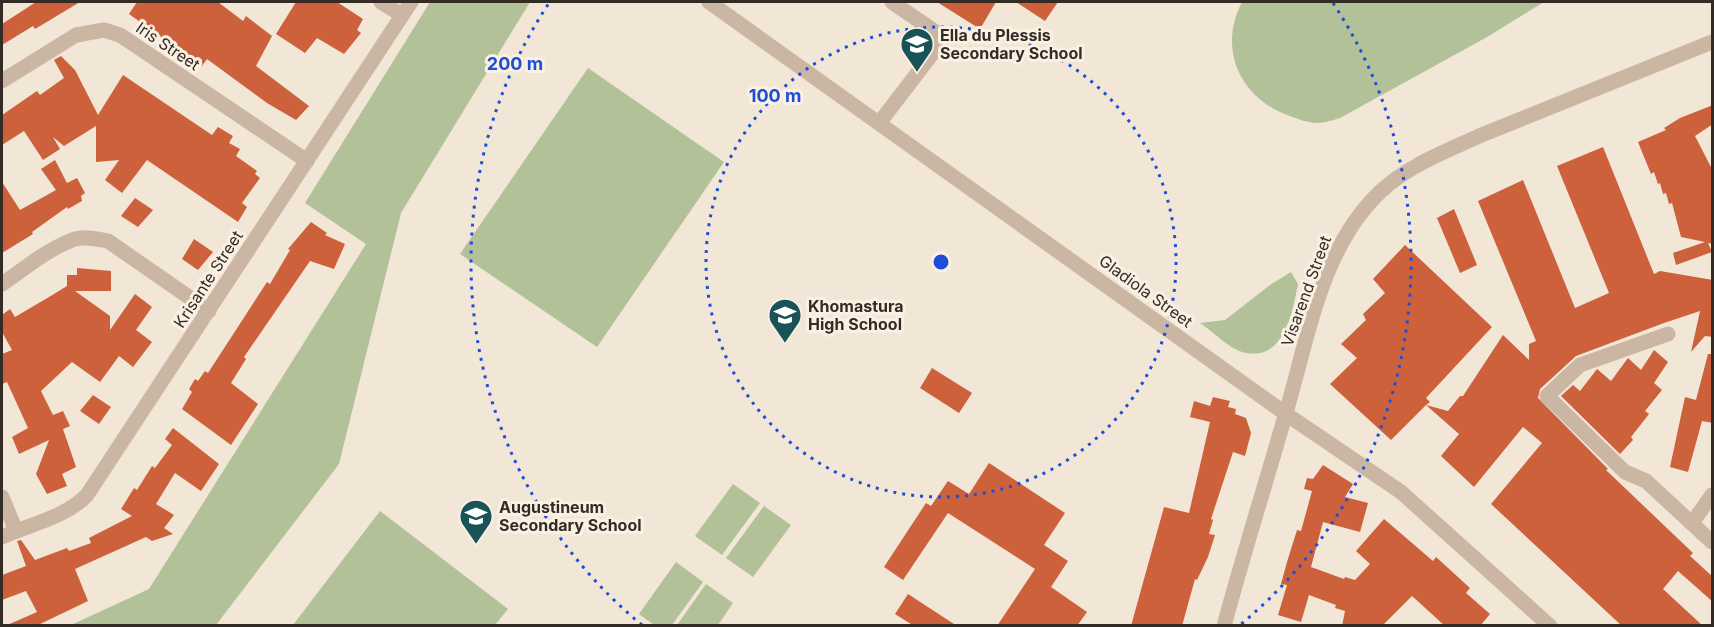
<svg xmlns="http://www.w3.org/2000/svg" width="1714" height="627" viewBox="0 0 1714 627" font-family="Inter,sans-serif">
	<rect width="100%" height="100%" fill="#f2e6d7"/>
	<g fill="#b2c197">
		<polygon points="430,2 530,2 401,213 339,464 216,625 71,625 149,589 366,244 305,203"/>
		<path d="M1242,2H1544L1487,37L1340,118C1333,120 1324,123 1317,123C1308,123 1298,119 1290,116C1241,99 1217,50 1242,2Z"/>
		<polygon points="588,68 724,162 597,347 460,254"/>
		<path d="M1291,272L1298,284C1292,314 1284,363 1242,352C1229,348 1212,331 1200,323L1225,320L1270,285Z"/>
		<polygon points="733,484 760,503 722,555 695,536"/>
		<polygon points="764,506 791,525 753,577 726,558"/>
		<polygon points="380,511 508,609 495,625 293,625"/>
		<polygon points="676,562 703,582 672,625 654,625 639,614"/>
		<polygon points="706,584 733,603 718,625 677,625"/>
	</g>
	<g fill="#cc613c">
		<polygon points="36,2 80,2 35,29 33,26 2,45 2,24"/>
		<polygon points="137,2 218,2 243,21 246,16 272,36 256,66 309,106 296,120 267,103 207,59 202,66 129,14"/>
		<polygon points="296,2 337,2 363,19 357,30 361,33 344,54 317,38 305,53 276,34"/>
		<polygon points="937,2 996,2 980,29"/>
		<polygon points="1016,2 1058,2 1045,21"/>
		<polygon points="61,56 75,70 98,115 123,75 212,135 218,127 233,136 229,143 240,149 236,156 257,171 255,174 260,178 242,203 247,207 238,222 147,160 122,193 105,180 119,160 96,162 96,126 64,146 53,137 60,149 43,160 24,131 2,145 2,115 37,91 40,95 64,78 54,60"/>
		<polygon points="1713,105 1713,124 1695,136 1713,171 1713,244 1708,243 1712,252 1676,265 1673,253 1705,242 1681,237 1672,203 1669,204 1666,193 1663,194 1660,183 1658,184 1654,172 1651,174 1638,142 1666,130 1664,128 1680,118"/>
		<polygon points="1603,147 1654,274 1660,271 1713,280 1713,337 1705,336 1691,352 1700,311 1664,323 1576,356 1540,389 1538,398 1608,469 1606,470 1693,553 1690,556 1713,577 1713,602 1678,571 1663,589 1703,626 1622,626 1491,504 1542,443 1523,427 1474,487 1441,456 1459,434 1426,405 1391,440 1330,384 1357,358 1341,344 1366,320 1363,314 1385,293 1373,279 1405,245 1492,327 1426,398 1430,402 1426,405 1448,411 1460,396 1463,396 1503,335 1529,360 1529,344 1536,341 1478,201 1523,180 1575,308 1609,293 1557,166"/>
		<polygon points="55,160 67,183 77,178 85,193 81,196 82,201 68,209 67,207 32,232 33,234 2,253 2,182 20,210 56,190 41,169"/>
		<polygon points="135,198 153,210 138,227 121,216"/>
		<polygon points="1454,209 1477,265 1460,273 1437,218"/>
		<polygon points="311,222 327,233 325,235 345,244 334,269 310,261 244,357 246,359 231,383 258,404 231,445 182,409 192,392 189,389 195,379 198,381 205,371 208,373 267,282 270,284 290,250 288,249"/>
		<polygon points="194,239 213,252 198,270 182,259"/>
		<polygon points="77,268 111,271 111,291 75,291 110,316 110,330 135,294 152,307 136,330 152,342 133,367 119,356 100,382 72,362 41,391 53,415 63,411 70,426 63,429 76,467 62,474 67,486 47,494 36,474 49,440 19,454 12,437 28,428 7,382 2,384 2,354 12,350 2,332 2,315 10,309 15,317 49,297 67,286 67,275 77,275"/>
		<polygon points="1654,350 1668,362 1654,383 1662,390 1645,411 1649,414 1631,437 1633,440 1620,454 1561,396 1573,385 1580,391 1597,369 1611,381 1628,358 1641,370"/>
		<polygon points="1708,354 1713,354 1713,423 1702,421 1688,472 1670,467 1685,397 1696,400"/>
		<polygon points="932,368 972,393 959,413 920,388"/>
		<polygon points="93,395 111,407 99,424 80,411"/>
		<polygon points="1213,397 1230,401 1228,407 1236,409 1235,414 1246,418 1251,433 1245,456 1233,452 1211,519 1213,520 1209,534 1215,535 1208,557 1197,580 1195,579 1182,626 1131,626 1164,507 1189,513 1210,422 1190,417 1194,401 1210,406"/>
		<polygon points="173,428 219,464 201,491 175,473 156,504 174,515 164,528 173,534 152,541 146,537 75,569 88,601 36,626 5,626 37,612 26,591 2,600 2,575 26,566 17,541 21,540 35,560 67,548 69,551 91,543 89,538 132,516 121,509 134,488 137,490 152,466 155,468 172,445 165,439"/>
		<polygon points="989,463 1065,513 1044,545 1068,561 1051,587 1087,612 1077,626 997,626 1035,569 948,513 903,580 884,567 926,503 931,506 948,481 969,494"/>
		<polygon points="1323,465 1353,484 1345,497 1368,503 1360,532 1323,522 1311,567 1344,579 1345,577 1355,580 1370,564 1356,551 1384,519 1433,561 1436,557 1470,588 1466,593 1490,614 1480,626 1445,626 1412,596 1382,626 1342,626 1345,611 1335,608 1336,605 1309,595 1301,622 1278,615 1287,585 1281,584 1287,562 1297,530 1301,531 1312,491 1304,489 1307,478 1313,479"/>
		<polygon points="908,594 957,626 914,626 895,614"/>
	</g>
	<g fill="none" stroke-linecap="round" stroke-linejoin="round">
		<g stroke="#cab6a3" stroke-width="15">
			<polyline points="381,2 402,15"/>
			<polyline points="709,2 1286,414 1401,492 1550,626"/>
			<polyline points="2,81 76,35 104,30 120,35 307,161"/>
			<polyline points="880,122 942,41 940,35 892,2"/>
			<path d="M2,284C24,269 49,248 75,239C85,236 97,239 108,241L209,311"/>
			<polyline points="1668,334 1580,365 1547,396 1625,472 1646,481 1712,542"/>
			<polyline points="2,497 16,531"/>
			<polyline points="1692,523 1712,495"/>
			<path d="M2,537C30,524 65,518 87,495L411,2"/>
			<path d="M1224,626C1243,555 1265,486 1285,416C1308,340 1320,249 1380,192C1407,166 1445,152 1479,136L1712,42"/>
		</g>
	</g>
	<g fill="none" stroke="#1d4ed8" stroke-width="3" stroke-dasharray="3 6">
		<circle cx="941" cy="262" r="235"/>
		<path d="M642 625A470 470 0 0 1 549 3M1333 3A470 470 0 0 1 1240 625"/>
	</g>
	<defs>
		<g id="school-pin" transform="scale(1.725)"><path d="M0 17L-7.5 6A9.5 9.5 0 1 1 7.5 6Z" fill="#195358" stroke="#faf0e4"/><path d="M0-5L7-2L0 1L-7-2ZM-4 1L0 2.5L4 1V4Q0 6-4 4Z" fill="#fff"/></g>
	</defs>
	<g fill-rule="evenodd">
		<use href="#school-pin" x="917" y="44"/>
		<use href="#school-pin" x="785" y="315"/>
		<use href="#school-pin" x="476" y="516"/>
	</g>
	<g text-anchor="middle" stroke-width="6" stroke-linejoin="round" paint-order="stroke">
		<g font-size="16" font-weight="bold" fill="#352b25" stroke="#faf0e4" text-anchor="start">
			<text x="940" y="41">Ella du Plessis<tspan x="940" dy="18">Secondary School</tspan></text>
			<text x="808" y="312">Khomastura<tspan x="808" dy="18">High School</tspan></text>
			<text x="499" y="513">Augustineum<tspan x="499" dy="18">Secondary School</tspan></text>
		</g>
		<g font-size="16" fill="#352b25" stroke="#faf0e4">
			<text transform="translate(168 46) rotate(34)" y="6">Iris Street</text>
			<text transform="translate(208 279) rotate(-57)" y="6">Krisante Street</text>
			<text transform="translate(1146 291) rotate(36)" y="6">Gladiola Street</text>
			<text transform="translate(1306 291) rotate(-70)" y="6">Visarend Street</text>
		</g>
	</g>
	<circle cx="941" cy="262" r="9" fill="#1d4ed8" stroke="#faf0e4" stroke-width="3"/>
	<g font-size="18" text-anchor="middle" font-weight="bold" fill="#1d4ed8" stroke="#faf0e4" stroke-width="6" stroke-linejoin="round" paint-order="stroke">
		<text x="515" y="70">200 m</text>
		<text x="775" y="102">100 m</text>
	</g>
	<rect width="1714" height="627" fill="none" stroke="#352b25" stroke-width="6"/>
</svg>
